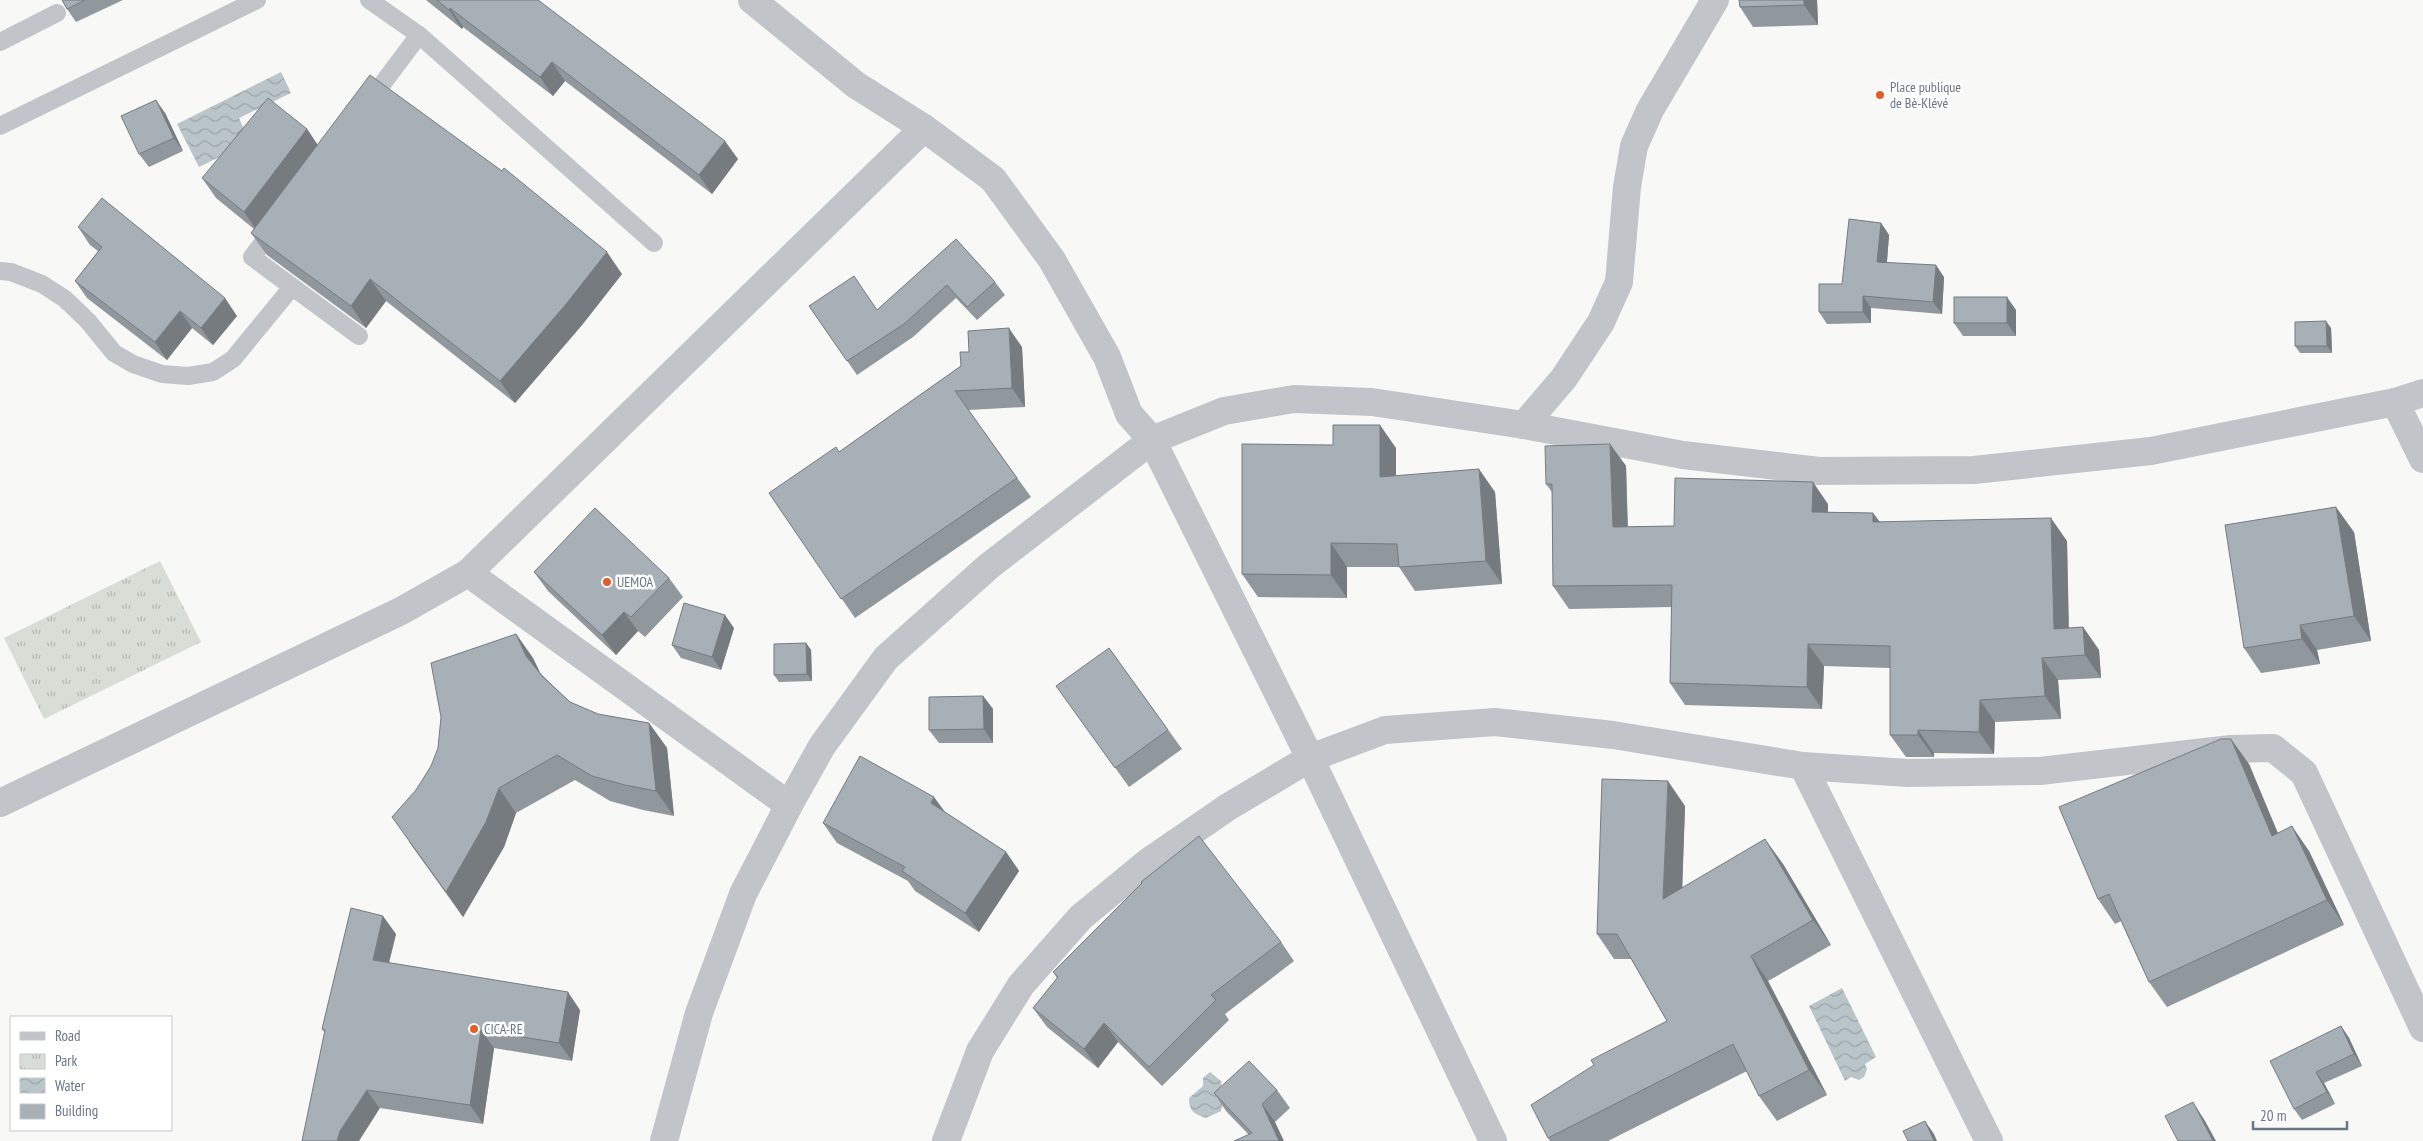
<svg xmlns="http://www.w3.org/2000/svg" width="2423" height="1141" viewBox="0 0 2423 1141" font-family="'PT Sans Narrow',sans-serif">
	<defs>
		<pattern id="park-tufts" width="24" height="20" patternUnits="userSpaceOnUse" patternTransform="scale(1.25)"><rect width="24" height="20" fill="#d8ddd5"/><path d="M3 7l-1-3M5 7V3M7 7l1-3M15 17l-1-3M17 17v-4M19 17l1-3" fill="none" stroke="#b3b8b2"/></pattern>
		<pattern id="water-waves" width="16" height="10" patternUnits="userSpaceOnUse" patternTransform="scale(1.25)"><rect width="16" height="10" fill="#bac5ca"/><path d="M0 5q4-4 8 0t8 0" fill="none" stroke="#9ba5aa"/></pattern>
	</defs>
	<rect width="100%" height="100%" fill="#f8f8f6"/>
	<polygon fill="url(#park-tufts)" points="160,561 201,642 44,719 4,638"/>
	<g fill="url(#water-waves)">
		<polygon points="281,72 291,93 239,118 250,142 199,167 177,124"/>
		<polygon points="1842,988 1876,1057 1865,1064 1867,1069 1864,1077 1859,1080 1851,1077 1845,1081 1809,1006"/>
		<path d="M1210,1072L1221,1081L1224,1097L1221,1111L1206,1118C1194,1114 1189,1111 1189,1098L1203,1086V1078Z"/>
	</g>
	<g fill="none" stroke-linecap="round" stroke-linejoin="round">
		<g stroke="#c1c5ca" stroke-width="18">
			<polyline points="369,0 419,35 654,243"/>
			<polyline points="0,42 57,13"/>
			<polyline points="368,103 419,35"/>
			<polyline points="0,126 257,0"/>
			<polyline points="274,228 252,257 359,336"/>
			<polyline points="0,271 11,272 42,284 65,299 88,321 114,353 133,364 162,374 188,376 213,372 233,359 292,287"/>
		</g>
		<g stroke="#c1c5ca" stroke-width="28">
			<polyline points="752,0 856,85 924,128 993,179 1052,260 1107,357 1129,414 1152,440 1310,758 1493,1141"/>
			<polyline points="2395,402 2423,459"/>
			<polyline points="1524,425 1564,378 1601,322 1619,282 1627,187 1634,146 1650,110 1715,0"/>
			<polyline points="468,573 789,805"/>
			<polyline points="1803,766 1989,1141"/>
			<polyline points="0,803 401,611 468,573 924,128"/>
			<polyline points="664,1141 699,1013 743,894 789,805 822,746 886,658 989,566 1152,440 1224,411 1294,399 1372,402 1524,425 1683,455 1819,471 1974,470 2151,451 2395,402 2423,393"/>
			<polyline points="946,1141 980,1051 1021,985 1081,917 1148,862 1228,807 1310,758 1385,730 1495,722 1613,735 1803,766 1908,773 2040,771 2231,749 2273,748 2304,773 2423,1028"/>
		</g>
	</g>
	<g fill="#90979d">
		<polygon points="62,0 123,0 76,22 67,9"/>
		<polygon points="426,0 538,0 738,159 712,194 565,81 553,96 463,27 462,29"/>
		<polygon points="1739,0 1817,0 1818,25 1753,27 1740,7"/>
		<polygon points="165,113 183,151 149,167 139,154"/>
		<polygon points="307,129 318,145 622,274 582,325 515,403 386,301 366,328 267,255 251,233 254,229 216,198 202,178"/>
		<polygon points="1881,223 1889,235 1887,262 1944,277 1942,314 1871,308 1871,323 1827,324 1819,312 1842,284"/>
		<polygon points="78,227 237,316 213,345 192,328 167,360 87,298 75,281 98,251 90,245"/>
		<polygon points="956,239 995,282 1005,295 977,320 956,298 913,337 857,375 809,306 877,310"/>
		<polygon points="2016,310 2016,336 1963,336 1954,323"/>
		<polygon points="2331,328 2332,353 2300,353 2295,346"/>
		<polygon points="1022,347 1025,407 968,410 1031,497 855,618 769,493 839,452 961,366 969,352"/>
		<polygon points="1610,444 1626,466 1628,527 1674,526 1828,504 1828,512 1873,513 1880,522 2067,541 2069,628 2083,627 2099,650 2101,678 2058,680 2061,719 1995,722 1994,754 1934,753 1934,757 1906,757 1890,735 1890,668 1824,666 1822,709 1685,705 1670,683 1672,607 1569,609 1553,586 1552,492 1546,484"/>
		<polygon points="1396,448 1396,476 1495,492 1502,584 1415,591 1399,567 1347,567 1347,598 1258,597 1242,574"/>
		<polygon points="2354,532 2371,641 2317,650 2320,664 2261,673 2244,648"/>
		<polygon points="534,572 669,578 683,597 645,637 638,631 616,655 548,591"/>
		<polygon points="734,628 721,670 681,658 672,645"/>
		<polygon points="516,634 533,658 540,673 570,702 598,714 649,723 667,748 674,816 643,810 610,801 575,780 516,813 504,847 463,917 409,842 416,790"/>
		<polygon points="806,643 811,650 812,681 779,682 774,675"/>
		<polygon points="1109,648 1182,749 1129,787 1070,705"/>
		<polygon points="983,696 993,709 993,743 939,743 929,730"/>
		<polygon points="2249,764 2278,833 2309,851 2344,925 2167,1007 2149,982 2121,921 2115,924 2098,899"/>
		<polygon points="1685,806 1682,888 1783,864 1831,945 1768,981 1827,1095 1777,1121 1759,1096 1747,1071 1608,1141 1550,1141 1548,1138 1667,1021 1631,959 1614,959 1597,934"/>
		<polygon points="945,812 1006,852 1019,871 979,932 915,891 908,881 837,843 823,823"/>
		<polygon points="396,934 389,963 580,1010 572,1061 494,1048 483,1124 380,1108 322,1029"/>
		<polygon points="1281,942 1294,961 1225,1014 1229,1020 1162,1086 1118,1042 1098,1068 1047,1027 1033,1008 1057,978 1053,972"/>
		<polygon points="2341,1026 2349,1038 2362,1066 2324,1083 2335,1104 2302,1120 2294,1109"/>
		<polygon points="1277,1090 1290,1108 1275,1122 1249,1135 1226,1111 1214,1093"/>
	</g>
	<g fill="#767b80">
		<polygon points="1804,0 1817,0 1818,25 1804,5"/>
		<polygon points="450,8 463,27 462,29 449,10"/>
		<polygon points="552,62 565,81 553,96 540,77"/>
		<polygon points="156,100 165,113 183,151 174,138"/>
		<polygon points="307,129 320,149 258,232 244,212"/>
		<polygon points="725,141 738,159 712,194 699,175"/>
		<polygon points="1881,223 1889,235 1886,273 1877,262"/>
		<polygon points="607,252 622,274 582,325 515,403 500,381"/>
		<polygon points="1936,265 1944,277 1942,314 1933,302"/>
		<polygon points="370,279 386,301 366,328 351,306"/>
		<polygon points="1863,296 1871,308 1871,323 1863,312"/>
		<polygon points="2007,297 2016,310 2016,336 2007,323"/>
		<polygon points="225,298 237,316 213,345 201,328"/>
		<polygon points="180,311 192,328 167,360 155,342"/>
		<polygon points="2326,321 2331,328 2332,353 2327,346"/>
		<polygon points="1009,328 1022,347 1025,407 1012,388"/>
		<polygon points="1380,425 1396,448 1396,500 1380,477"/>
		<polygon points="1610,444 1626,466 1628,549 1613,527"/>
		<polygon points="1479,469 1495,492 1502,584 1486,561"/>
		<polygon points="1813,482 1828,504 1828,534 1812,512"/>
		<polygon points="2336,507 2354,532 2371,641 2354,616"/>
		<polygon points="1873,513 1889,535 1873,522"/>
		<polygon points="2051,518 2067,541 2069,652 2054,629"/>
		<polygon points="1331,543 1347,567 1347,598 1331,575"/>
		<polygon points="624,612 638,631 616,655 602,635"/>
		<polygon points="725,615 734,628 721,670 712,657"/>
		<polygon points="2300,625 2317,650 2320,664 2302,639"/>
		<polygon points="2083,627 2099,650 2101,678 2085,655"/>
		<polygon points="516,634 533,658 544,681 526,656"/>
		<polygon points="806,643 811,650 812,681 807,674"/>
		<polygon points="1808,644 1824,666 1822,709 1807,687"/>
		<polygon points="2042,658 2058,680 2061,719 2045,696"/>
		<polygon points="983,696 993,709 993,743 984,729"/>
		<polygon points="1980,700 1995,722 1994,754 1979,732"/>
		<polygon points="649,723 667,748 674,816 656,791"/>
		<polygon points="1918,730 1934,753 1934,757 1918,735"/>
		<polygon points="2231,739 2249,764 2289,861 2272,836"/>
		<polygon points="1668,781 1685,806 1681,924 1663,899"/>
		<polygon points="499,788 516,813 504,847 463,917 446,892"/>
		<polygon points="934,797 948,816 931,803"/>
		<polygon points="2292,826 2309,851 2344,925 2327,900"/>
		<polygon points="1765,839 1783,864 1831,945 1813,920"/>
		<polygon points="1006,852 1019,871 979,932 965,913"/>
		<polygon points="383,916 396,934 385,978 373,960"/>
		<polygon points="1751,956 1768,981 1827,1095 1809,1070"/>
		<polygon points="568,992 580,1010 572,1061 559,1043"/>
		<polygon points="1104,1023 1118,1042 1098,1068 1084,1049"/>
		<polygon points="2341,1026 2349,1038 2362,1066 2354,1054"/>
		<polygon points="481,1030 494,1048 483,1124 470,1105"/>
		<polygon points="2316,1072 2324,1083 2335,1104 2327,1092"/>
		<polygon points="367,1090 380,1108 359,1141 337,1141 340,1131"/>
		<polygon points="2193,1102 2205,1121 2216,1141 2213,1141"/>
		<polygon points="1262,1104 1275,1122 1284,1141 1279,1141"/>
		<polygon points="1925,1121 1934,1134 1937,1141 1934,1141"/>
	</g>
	<g fill="#a8b0b7" stroke="#767b80">
		<polygon points="62,0 85,0 67,9"/>
		<polygon points="437,0 538,0 725,141 699,175 552,62 540,77 450,8 449,10"/>
		<polygon points="1739,0 1804,0 1804,5 1740,7"/>
		<polygon points="370,75 502,171 504,168 607,252 567,303 500,381 370,279 351,306 251,233"/>
		<polygon points="268,98 307,129 244,212 202,178"/>
		<polygon points="156,100 174,138 139,154 121,116"/>
		<polygon points="102,198 225,298 201,328 180,311 155,342 75,281 102,247 78,227"/>
		<polygon points="1849,219 1881,223 1877,262 1936,265 1933,302 1863,296 1863,312 1819,312 1819,284 1842,284"/>
		<polygon points="956,239 995,282 967,307 947,285 904,324 847,361 809,306 854,276 877,310"/>
		<rect x="1954" y="297" width="53" height="26"/>
		<polygon points="2326,321 2327,346 2295,346 2295,322"/>
		<polygon points="1009,328 1012,388 955,391 1017,478 841,599 769,493 836,447 839,452 961,366 960,352 969,352 968,331"/>
		<polygon points="1333,425 1380,425 1380,477 1479,469 1486,561 1399,567 1397,544 1331,543 1331,575 1242,574 1242,444 1333,445"/>
		<polygon points="1610,444 1613,527 1674,526 1675,478 1813,482 1812,512 1873,513 1873,522 2051,518 2054,629 2083,627 2085,655 2042,658 2045,696 1980,700 1979,732 1918,730 1918,735 1890,735 1890,646 1808,644 1807,687 1670,683 1672,585 1553,586 1552,484 1546,484 1545,446"/>
		<polygon points="2336,507 2354,616 2300,625 2302,639 2244,648 2225,525"/>
		<polygon points="595,508 669,578 631,617 624,612 602,635 534,572"/>
		<polygon points="684,603 725,615 712,657 672,645"/>
		<polygon points="516,634 526,656 543,677 570,702 598,714 649,723 656,791 625,785 592,776 557,755 499,788 486,822 446,892 392,817 416,790 431,766 438,748 441,717 431,663"/>
		<polygon points="806,643 807,674 774,675 774,644"/>
		<polygon points="1109,648 1168,730 1115,768 1056,686"/>
		<polygon points="983,696 984,729 929,730 929,697"/>
		<polygon points="2221,739 2231,739 2272,836 2292,826 2327,900 2149,982 2109,894 2098,899 2059,807"/>
		<polygon points="860,756 934,797 931,803 1006,852 965,913 902,871 905,867 823,823"/>
		<polygon points="1602,779 1668,781 1663,899 1765,839 1813,920 1751,956 1809,1070 1759,1096 1733,1044 1548,1138 1531,1105 1594,1065 1591,1060 1667,1021 1617,934 1597,934"/>
		<polygon points="1199,836 1281,942 1211,995 1216,1000 1149,1067 1104,1023 1084,1049 1033,1008 1058,977 1053,972 1142,883 1141,882"/>
		<polygon points="351,908 383,916 373,960 568,992 559,1043 481,1030 470,1105 367,1090 340,1131 337,1141 302,1141 325,1030 322,1029"/>
		<polygon points="2341,1026 2354,1054 2316,1072 2327,1092 2294,1109 2270,1061"/>
		<polygon points="1249,1061 1277,1090 1262,1104 1279,1141 1234,1141 1252,1133 1214,1093"/>
		<polygon points="2193,1102 2213,1141 2178,1141 2165,1116"/>
		<polygon points="1925,1121 1934,1141 1908,1141 1903,1131"/>
	</g>
	<g fill="#e35d2b" stroke="#fff" stroke-width="2">
		<circle cx="1880" cy="95" r="5"/>
		<circle cx="607" cy="582" r="5"/>
		<circle cx="474" cy="1029" r="5"/>
	</g>
	<g text-anchor="middle" stroke-width="5" stroke-linejoin="round" paint-order="stroke">
		<g font-size="14" fill="#677787" stroke="#fff" text-anchor="start">
			<text x="1890" y="92">Place publique<tspan x="1890" dy="16">de Bè-Klévé</tspan></text>
			<text x="617" y="587">UEMOA</text>
			<text x="484" y="1034">CICA-RE</text>
		</g>
	</g>
	<rect x="10" y="1016" width="162" height="115" fill="#ffffff" stroke="#c2c9cf"/>
	<rect x="20" y="1032" width="25" height="8" fill="#c1c5ca" stroke="#c2c9cf"/>
	<text x="55" y="1041" font-size="15" fill="#677787">Road</text>
	<rect x="20" y="1054" width="25" height="15" fill="url(#park-tufts)" stroke="#c2c9cf"/>
	<text x="55" y="1066" font-size="15" fill="#677787">Park</text>
	<rect x="20" y="1078" width="25" height="15" fill="url(#water-waves)" stroke="#c2c9cf"/>
	<text x="55" y="1091" font-size="15" fill="#677787">Water</text>
	<rect x="20" y="1104" width="25" height="15" fill="#a8b0b7" stroke="#c2c9cf"/>
	<text x="55" y="1116" font-size="15" fill="#677787">Building</text>
	<path d="M2253 1121v8h94v-8" fill="none" stroke="#677787" stroke-width="2.5"/>
	<text x="2260" y="1121" font-size="15" fill="#677787" stroke="#ffffff" stroke-width="4" paint-order="stroke">20 m</text>
</svg>
